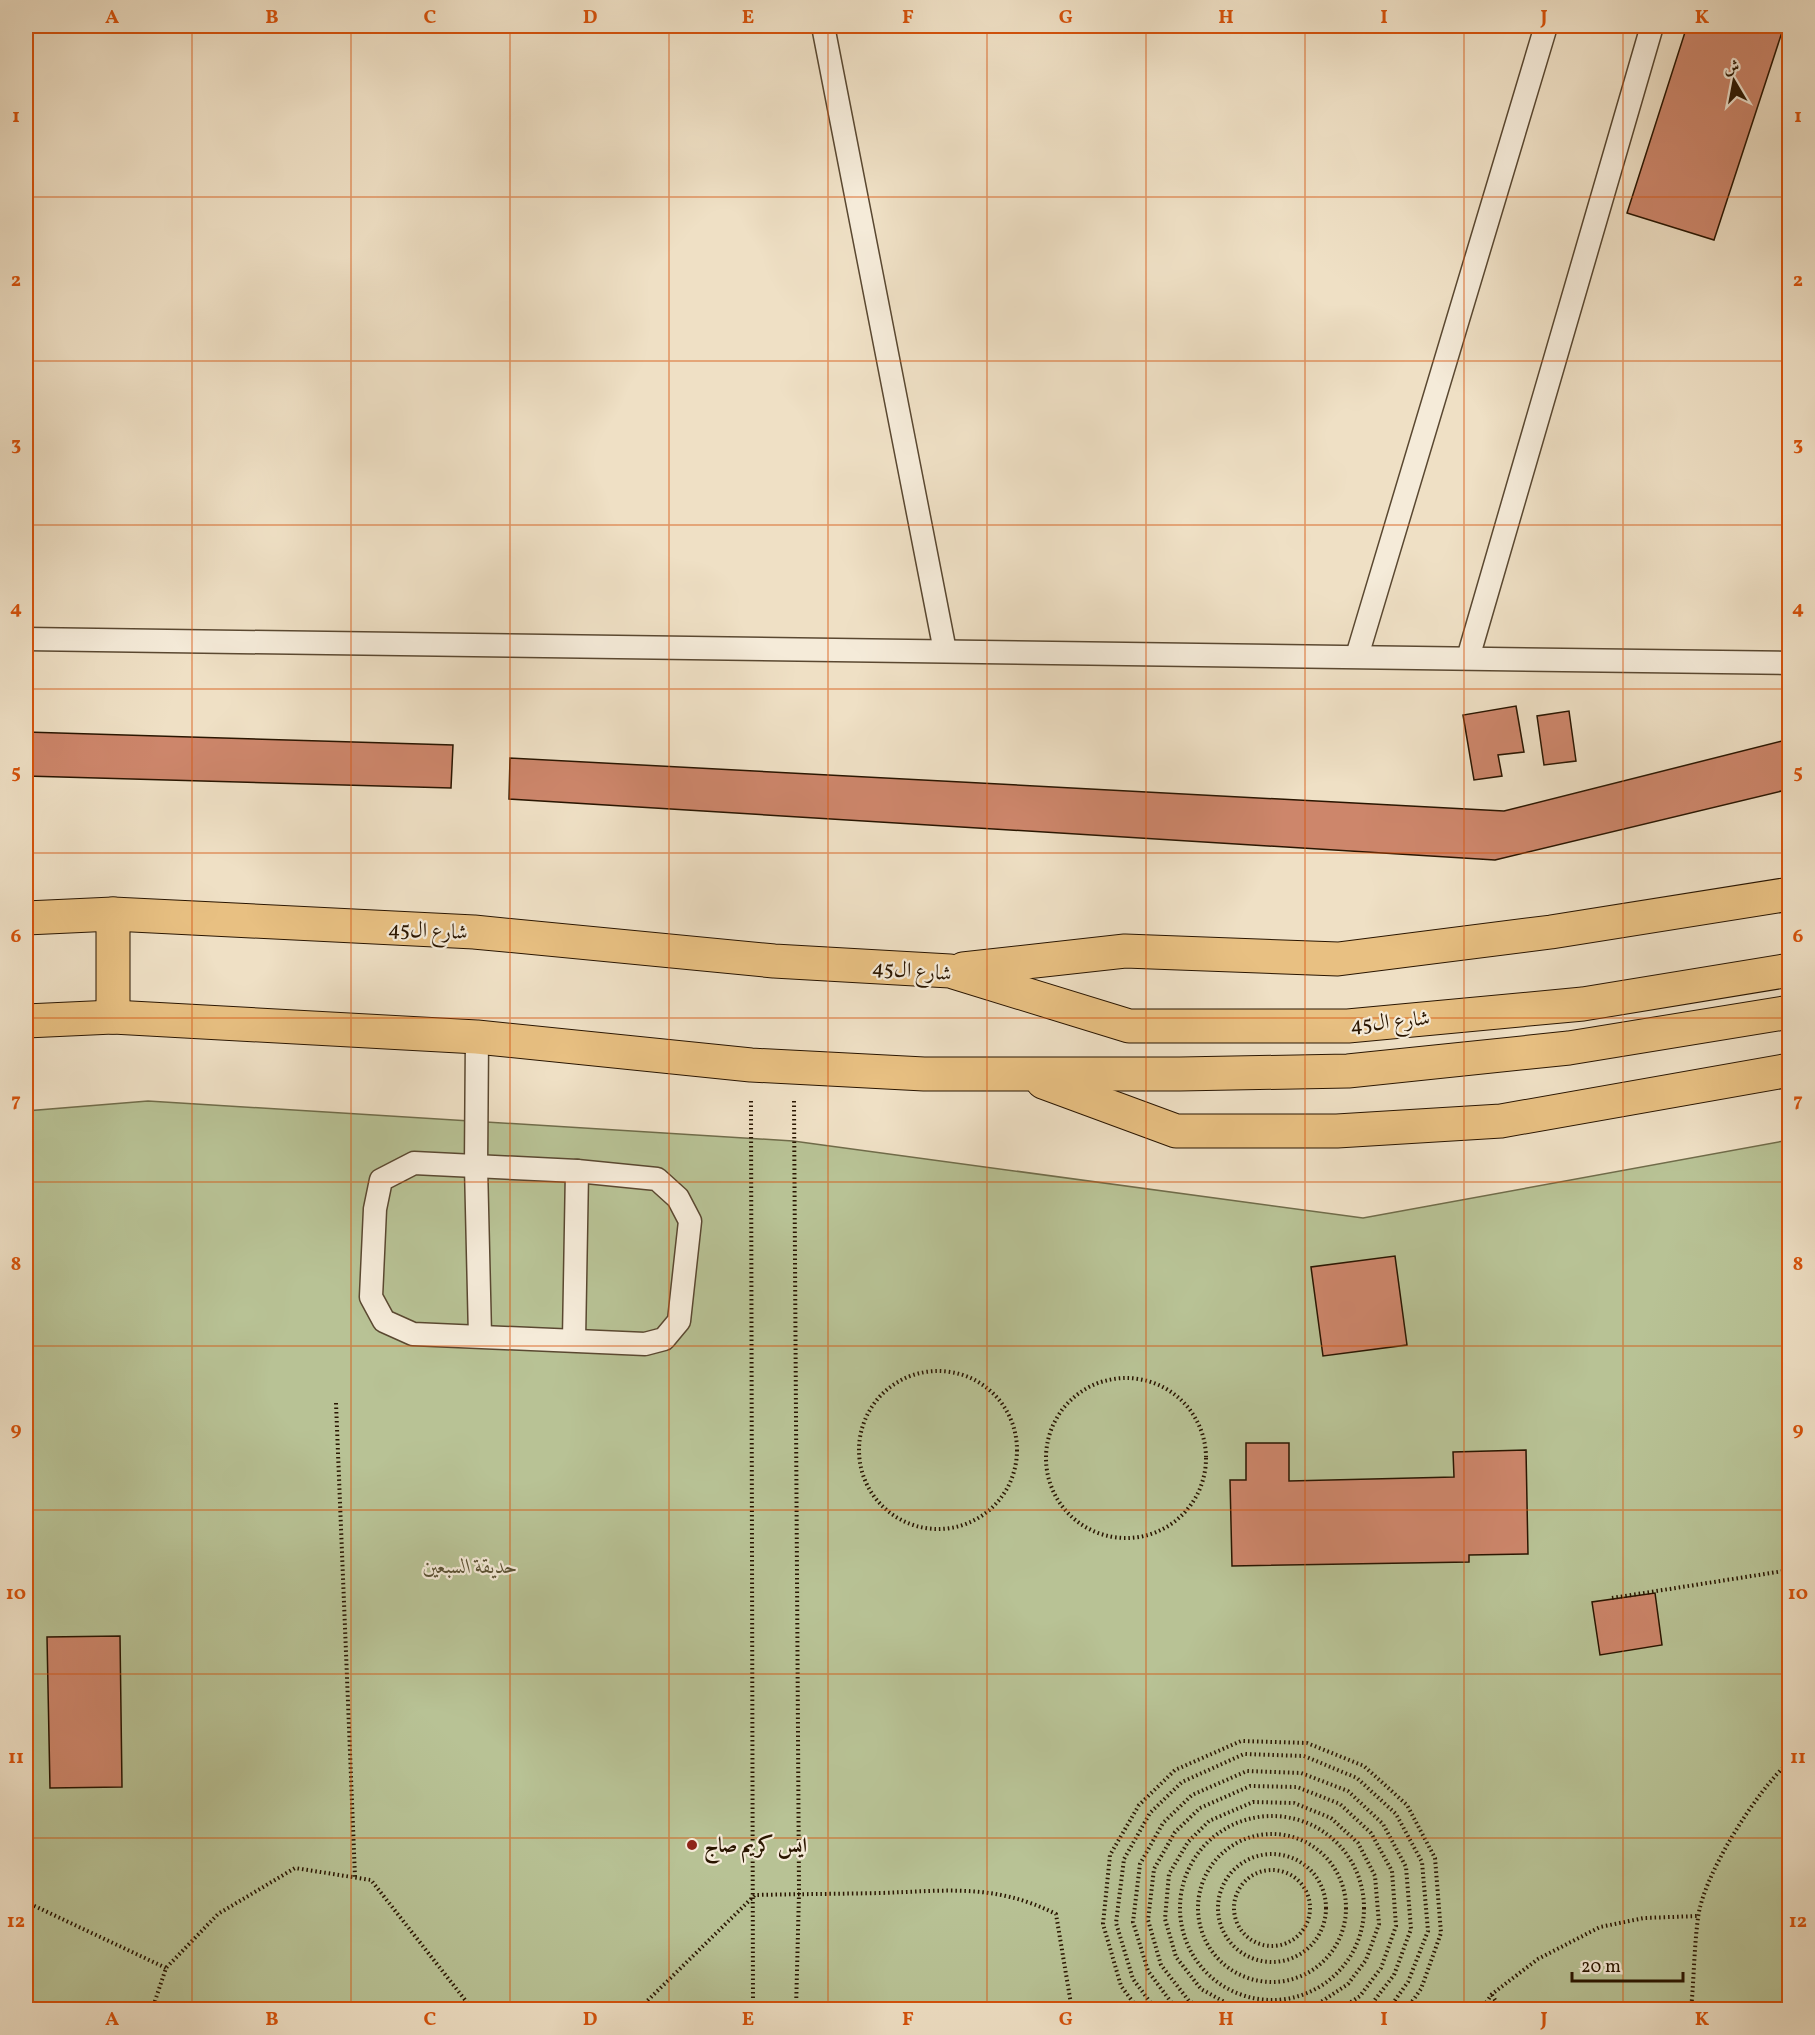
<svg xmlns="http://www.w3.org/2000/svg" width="1815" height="2035" viewBox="0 0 1815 2035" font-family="Vollkorn,Amiri,serif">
	<rect width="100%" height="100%" fill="#efe0c5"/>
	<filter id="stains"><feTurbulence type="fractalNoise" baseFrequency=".00333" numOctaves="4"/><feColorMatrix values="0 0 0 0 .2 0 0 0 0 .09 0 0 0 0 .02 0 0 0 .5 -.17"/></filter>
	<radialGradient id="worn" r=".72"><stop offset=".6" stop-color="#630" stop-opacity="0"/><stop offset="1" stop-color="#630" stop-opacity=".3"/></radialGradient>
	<polygon fill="#b8c295" stroke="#706c4a" stroke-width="1.5" points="148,1101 793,1141 1363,1218 1789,1140 1789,2009 26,2010 26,1111"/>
	<g fill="#cd866b" stroke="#291500" stroke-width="1.5">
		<polygon points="1687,26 1784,26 1714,240 1627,213"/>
		<polygon points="1516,706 1524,752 1498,755 1502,776 1474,780 1463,715"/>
		<polygon points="1569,711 1576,761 1544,765 1537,716"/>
		<polygon points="26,732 453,745 451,788 26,776"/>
		<polygon points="1790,739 1790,789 1495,860 509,799 510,758 1504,811"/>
		<polygon points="1395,1256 1407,1345 1323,1356 1311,1267"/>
		<polygon points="1246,1443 1289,1443 1289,1481 1454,1477 1453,1452 1526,1450 1528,1554 1469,1555 1469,1562 1232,1566 1230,1480 1246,1480"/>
		<polygon points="1655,1593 1662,1645 1600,1655 1592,1602"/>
		<polygon points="120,1636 122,1787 50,1788 47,1637"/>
	</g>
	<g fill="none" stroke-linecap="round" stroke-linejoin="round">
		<g stroke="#5a4831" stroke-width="25">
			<g id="service">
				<polyline points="823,26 945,651"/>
				<polyline points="26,639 1790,663"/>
				<polyline points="1357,656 1546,26"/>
				<polyline points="1468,658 1652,26"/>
				<polyline points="477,1037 476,1166 480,1336"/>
				<polygon points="414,1163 577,1171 657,1179 678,1198 690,1221 679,1321 664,1339 645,1344 413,1334 384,1321 371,1297 375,1209 381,1180"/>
				<polyline points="574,1340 577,1171"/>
			</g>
		</g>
		<g stroke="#291500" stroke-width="35">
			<g id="primary">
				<polyline points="26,918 113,914 474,932 774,961 950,971 1129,1026 1348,1026 1583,1004 1790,970"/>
				<polyline points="963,969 1125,951 1338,959 1551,932 1790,894"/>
				<polyline points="113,1017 113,914"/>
				<polyline points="26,1021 113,1017 477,1037 751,1065 924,1074 1180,1074 1348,1071 1569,1048 1790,1012"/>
				<polyline points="1043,1082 1176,1131 1337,1131 1501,1121 1790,1070"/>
			</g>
		</g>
		<g stroke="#291500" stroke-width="4" stroke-dasharray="1.5 3" stroke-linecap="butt">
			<polyline points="751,1101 753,2010"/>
			<polyline points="794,1101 799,1893 796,2010"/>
			<circle cx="938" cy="1450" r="79"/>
			<circle cx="1126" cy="1458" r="80"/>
			<polyline points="336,1403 355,1877"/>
			<polyline points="1612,1598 1790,1570"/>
			<circle cx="1272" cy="1908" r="92"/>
			<circle cx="1272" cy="1908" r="74"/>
			<circle cx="1272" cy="1908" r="54"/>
			<circle cx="1272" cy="1908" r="38"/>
			<polyline points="26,1902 166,1968"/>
			<polyline points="1492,1995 1501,2010"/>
			<polyline points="152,2010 166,1968 218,1914 295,1868 371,1880 473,2010"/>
			<path d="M638,2010L755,1895C797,1894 838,1894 880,1893C946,1891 994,1883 1056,1914L1072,2010"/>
			<polyline points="1139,2010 1121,1986 1103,1924 1110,1855 1139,1805 1175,1770 1241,1741 1307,1743 1364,1766 1407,1805 1435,1858 1441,1933 1421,1989 1406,2010"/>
			<polyline points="1156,2010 1133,1979 1116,1923 1124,1859 1150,1813 1182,1782 1244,1754 1304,1756 1357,1778 1396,1814 1422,1862 1428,1931 1408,1982 1388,2010"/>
			<polyline points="1177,2010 1148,1971 1133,1922 1140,1864 1163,1823 1192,1795 1247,1771 1301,1773 1348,1791 1383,1824 1406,1867 1411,1929 1394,1975 1367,2010"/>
			<polyline points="1204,2010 1189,2001 1161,1965 1148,1920 1154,1869 1175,1832 1200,1808 1250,1786 1297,1787 1340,1804 1371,1833 1392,1871 1396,1926 1381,1968 1360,1996 1339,2010"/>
			<polyline points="1239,2010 1201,1989 1176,1957 1165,1919 1169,1874 1188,1842 1209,1821 1253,1802 1294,1803 1331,1818 1358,1843 1375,1876 1379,1924 1366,1960 1348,1984 1309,2010"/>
			<polyline points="1481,2010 1492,1994 1538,1959 1600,1927 1644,1918 1698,1916"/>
			<path d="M1691,2010C1694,1979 1694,1948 1698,1918C1703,1875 1757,1790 1790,1761"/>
		</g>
		<use href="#service" stroke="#f5ebd9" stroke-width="22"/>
		<use href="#primary" stroke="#e8c082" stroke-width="33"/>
	</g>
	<path fill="none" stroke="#d5520b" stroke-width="1.5" stroke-opacity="0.55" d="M192,26V2010M351,26V2010M510,26V2010M669,26V2010M828,26V2010M987,26V2010M1146,26V2010M1305,26V2010M1464,26V2010M1623,26V2010M26,197H1790M26,361H1790M26,525H1790M26,689H1790M26,853H1790M26,1018H1790M26,1182H1790M26,1346H1790M26,1510H1790M26,1674H1790M26,1838H1790"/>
	<circle fill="#8f2418" stroke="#f5ebd9" stroke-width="2" cx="692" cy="1845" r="6"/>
	<g text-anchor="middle" stroke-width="4.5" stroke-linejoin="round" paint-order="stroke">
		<g font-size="21" fill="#291500" stroke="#f5ebd9">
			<text transform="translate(428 930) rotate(3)" y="7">شارع ال45</text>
			<text transform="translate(912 970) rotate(5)" y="7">شارع ال45</text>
			<text transform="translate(1390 1021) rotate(-5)" y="7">شارع ال45</text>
		</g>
		<g font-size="21" font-style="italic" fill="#5b5234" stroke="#f5ebd9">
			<text x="470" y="1573">حديقة السبعين</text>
		</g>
		<g font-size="21" font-weight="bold" fill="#291500" stroke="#f5ebd9" text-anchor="start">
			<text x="704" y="1852">ايس كريم صاج</text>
		</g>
	</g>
	<rect width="1815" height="2035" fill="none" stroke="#efe0c5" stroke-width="66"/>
	<g transform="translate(1734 81) rotate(350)" stroke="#f5ebd9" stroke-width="4.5" paint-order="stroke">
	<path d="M0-4.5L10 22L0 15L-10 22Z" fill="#291500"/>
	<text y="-9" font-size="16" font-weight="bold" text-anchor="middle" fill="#291500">ش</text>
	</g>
	<path d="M1572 1972v9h111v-9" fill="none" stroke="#291500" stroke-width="3"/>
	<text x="1581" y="1972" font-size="18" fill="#291500" stroke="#f5ebd9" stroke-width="4.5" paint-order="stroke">20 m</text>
	<rect x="33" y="33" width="1749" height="1969" fill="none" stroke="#d5520b" stroke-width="2"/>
	<g font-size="20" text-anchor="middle" font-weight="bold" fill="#d5520b">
		<text x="112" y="23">A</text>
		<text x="272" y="23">B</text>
		<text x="430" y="23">C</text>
		<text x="590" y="23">D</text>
		<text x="748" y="23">E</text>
		<text x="908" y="23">F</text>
		<text x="1066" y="23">G</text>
		<text x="1226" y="23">H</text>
		<text x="1384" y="23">I</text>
		<text x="1544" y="23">J</text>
		<text x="1702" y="23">K</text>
		<text x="16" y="122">1</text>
		<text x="1798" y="122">1</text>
		<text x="16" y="286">2</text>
		<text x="1798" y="286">2</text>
		<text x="16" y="450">3</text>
		<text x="1798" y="450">3</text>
		<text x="16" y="614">4</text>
		<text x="1798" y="614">4</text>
		<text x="16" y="778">5</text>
		<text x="1798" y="778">5</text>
		<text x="16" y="942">6</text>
		<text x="1798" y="942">6</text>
		<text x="16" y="1106">7</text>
		<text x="1798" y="1106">7</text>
		<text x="16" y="1270">8</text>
		<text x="1798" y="1270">8</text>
		<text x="16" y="1435">9</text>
		<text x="1798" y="1435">9</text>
		<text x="16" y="1599">10</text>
		<text x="1798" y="1599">10</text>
		<text x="16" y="1763">11</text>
		<text x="1798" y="1763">11</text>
		<text x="16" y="1927">12</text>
		<text x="1798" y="1927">12</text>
		<text x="112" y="2025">A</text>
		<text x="272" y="2025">B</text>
		<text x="430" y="2025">C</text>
		<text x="590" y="2025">D</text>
		<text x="748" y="2025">E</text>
		<text x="908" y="2025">F</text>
		<text x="1066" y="2025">G</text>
		<text x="1226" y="2025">H</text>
		<text x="1384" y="2025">I</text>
		<text x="1544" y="2025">J</text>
		<text x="1702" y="2025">K</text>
	</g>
	<rect width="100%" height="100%" filter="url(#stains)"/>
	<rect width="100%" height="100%" fill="url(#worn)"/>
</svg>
